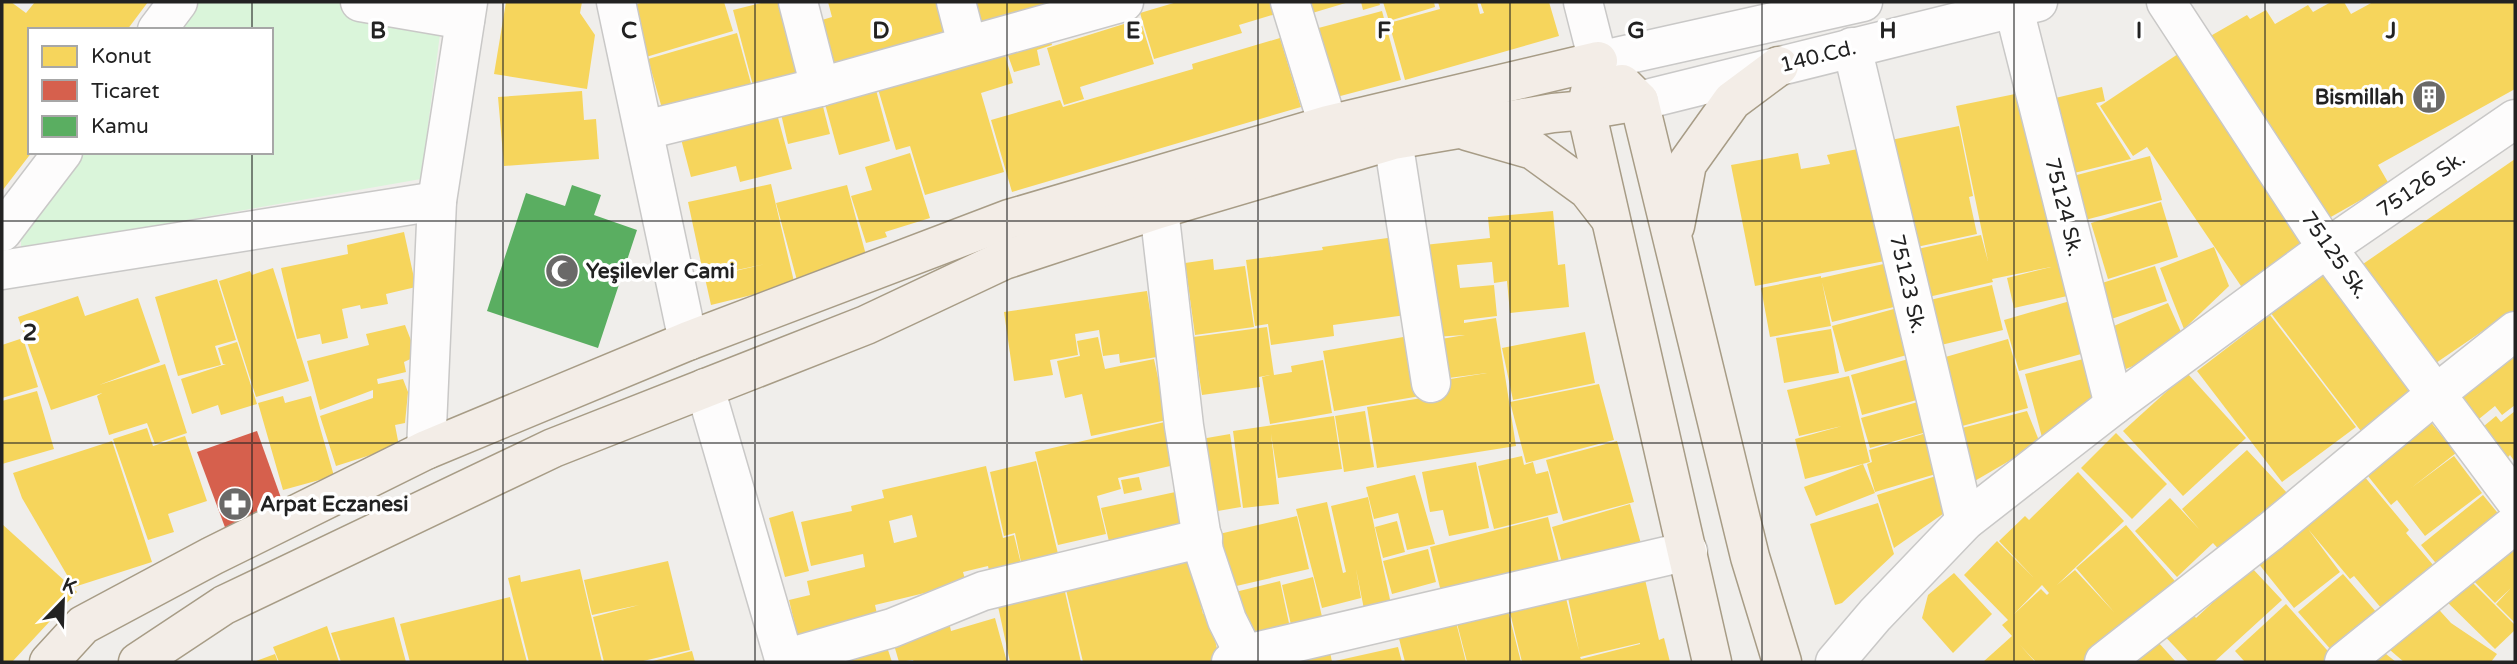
<svg xmlns="http://www.w3.org/2000/svg" width="2517" height="664" viewBox="0 0 2517 664" font-family="'Varela Round',sans-serif">
	<rect width="100%" height="100%" fill="#f0eeeb"/>
	<polygon fill="#daf5da" points="194,2 338,2 442,19 421,179 21,249 21,229 79,152 271,152 271,30 173,30"/>
	<g fill="#f6d55c" fill-rule="evenodd">
		<polygon points="2,2 11,2 26,13 35,2 148,2 127,30 30,30 30,152 32,152 2,191"/>
		<polygon points="506,2 582,2 580,13 595,35 587,89 494,74"/>
		<polygon points="644,2 724,2 733,31 646,57 630,6"/>
		<polygon points="765,2 789,2 808,74 756,97 733,10"/>
		<polygon points="828,2 942,2 954,46 829,70 815,22 832,17"/>
		<polygon points="966,2 1067,2 1049,8 1048,3 975,29"/>
		<polygon points="1177,2 1278,2 1282,12 1239,25 1242,33 1154,59 1140,13"/>
		<polygon points="1306,2 1349,2 1309,14"/>
		<polygon points="1361,2 1379,2 1380,5 1363,10"/>
		<polygon points="1383,2 1434,2 1435,7 1389,21"/>
		<polygon points="1438,2 1477,2 1480,14 1484,13 1480,2 1549,2 1559,36 1405,80 1389,23 1440,9"/>
		<polygon points="2331,2 2344,2 2351,14 2373,2 2515,2 2515,89 2378,165 2389,184 2315,226 2207,38 2247,15 2250,19 2266,10 2275,24 2308,5 2313,12"/>
		<polygon points="1382,11 1401,80 1329,99 1311,30"/>
		<polygon points="1140,19 1154,64 1080,87 1084,99 1064,105 1047,48"/>
		<polygon points="1046,26 1052,45 1037,50 1040,65 1014,72 1002,39"/>
		<polygon points="737,33 752,87 663,112 648,59"/>
		<polygon points="1000,37 1013,83 981,93 1004,172 925,195 910,146 896,150 878,89"/>
		<polygon points="1280,38 1301,107 1012,192 991,120 1060,100 1063,107 1193,69 1192,64"/>
		<polygon points="2184,50 2313,242 2243,289 2147,147 2133,156 2100,106"/>
		<polygon points="873,79 890,141 839,155 822,93"/>
		<polygon points="2102,87 2105,101 2096,103 2131,159 2070,174 2051,99"/>
		<polygon points="582,91 584,120 596,119 599,159 504,166 498,97"/>
		<polygon points="819,91 830,134 788,144 778,101"/>
		<polygon points="2025,92 2076,294 2014,308 2007,278 2051,267 1992,279 1993,282 1924,298 1913,250 1981,235 1988,261 1956,106"/>
		<polygon points="777,114 792,169 740,182 736,166 691,177 681,139"/>
		<polygon points="1959,126 1973,196 1969,197 1977,234 1912,248 1886,141"/>
		<polygon points="1863,148 1885,261 1755,286 1731,165 1798,153 1801,169 1830,164 1827,155"/>
		<polygon points="910,153 930,218 885,232 887,237 866,243 851,196 872,190 865,167"/>
		<polygon points="2150,156 2162,200 2085,220 2073,176"/>
		<polygon points="2515,159 2515,316 2494,331 2490,326 2433,365 2363,264"/>
		<polygon points="771,184 796,290 772,290 711,305 705,278 765,264 704,277 688,202"/>
		<polygon points="847,185 869,266 798,284 776,203"/>
		<polygon points="2161,202 2178,257 2108,279 2091,223"/>
		<polygon points="1553,211 1558,265 1565,264 1569,307 1510,313 1507,281 1494,283 1492,262 1457,265 1460,288 1494,285 1497,316 1464,320 1464,323 1496,318 1516,446 1377,468 1367,407 1440,395 1438,381 1487,373 1441,379 1435,340 1465,335 1434,337 1424,245 1490,238 1488,217"/>
		<polygon points="404,232 416,287 386,294 388,304 361,309 360,305 342,309 348,338 322,344 320,334 297,339 281,268 348,254 347,245"/>
		<polygon points="1395,237 1406,315 1333,325 1334,336 1271,345 1268,324 1255,326 1246,260 1323,250 1322,247"/>
		<polygon points="2214,247 2229,286 2184,329 2160,268"/>
		<polygon points="1213,259 1214,270 1245,266 1254,327 1195,335 1185,263"/>
		<polygon points="1888,263 1898,306 1832,322 1822,282 1831,326 1770,337 1761,288 1821,276 1821,278"/>
		<polygon points="2155,266 2167,301 2111,319 2099,284"/>
		<polygon points="2331,266 2380,329 2369,338 2417,401 2367,439 2270,312"/>
		<polygon points="273,268 309,381 256,397 219,281 250,271 252,275"/>
		<polygon points="217,279 236,340 215,346 221,365 178,376 155,297"/>
		<polygon points="1992,285 2003,330 1937,346 1926,301"/>
		<polygon points="1147,291 1157,357 1120,363 1119,354 1103,356 1099,330 1075,334 1078,355 1050,360 1053,375 1014,381 1004,312"/>
		<polygon points="78,296 85,316 138,298 160,362 99,385 165,364 187,433 155,444 147,423 109,435 97,396 102,393 51,410 18,317"/>
		<polygon points="2077,299 2092,351 2019,371 2004,320"/>
		<polygon points="2168,303 2186,343 2126,369 2109,328"/>
		<polygon points="1901,307 1914,353 1845,372 1832,326"/>
		<polygon points="2270,315 2356,427 2282,482 2197,371"/>
		<polygon points="405,325 417,356 404,362 406,372 377,379 378,384 403,379 408,392 405,423 395,425 399,446 336,466 320,416 373,398 373,390 320,410 307,361 369,345 366,334"/>
		<polygon points="1267,327 1274,375 1292,372 1291,366 1323,360 1332,413 1270,424 1262,377 1270,375 1259,377 1260,387 1202,395 1193,337"/>
		<polygon points="1831,329 1839,373 1784,383 1776,338"/>
		<polygon points="1585,332 1595,383 1513,400 1502,348"/>
		<polygon points="1409,336 1420,396 1334,411 1323,351"/>
		<polygon points="1098,337 1105,369 1154,359 1167,420 1091,436 1082,394 1065,398 1057,361 1080,356 1077,341"/>
		<polygon points="23,338 38,387 2,398 2,345"/>
		<polygon points="2008,339 2028,408 1955,428 1935,360"/>
		<polygon points="237,342 257,404 221,415 218,405 192,414 181,379 226,364 223,364 218,348"/>
		<polygon points="2511,353 2515,358 2515,405 2502,415 2495,406 2474,423 2454,398"/>
		<polygon points="1912,358 1924,398 1862,415 1851,375"/>
		<polygon points="2087,358 2099,405 2043,441 2025,374"/>
		<polygon points="2187,373 2246,438 2183,496 2123,431"/>
		<polygon points="1849,376 1870,462 1805,479 1795,439 1842,426 1799,436 1787,390"/>
		<polygon points="1599,384 1614,440 1526,463 1510,402"/>
		<polygon points="37,391 54,449 2,464 2,401"/>
		<polygon points="283,396 285,403 311,396 334,476 283,490 258,403"/>
		<polygon points="1925,400 1934,430 1870,448 1861,418"/>
		<polygon points="1365,411 1374,467 1344,472 1335,416"/>
		<polygon points="2027,411 2040,443 1973,482 1958,429"/>
		<polygon points="2515,411 2515,462 2510,455 2503,462 2478,431 2496,416 2501,422"/>
		<polygon points="1334,416 1342,469 1278,478 1271,434 1279,504 1243,508 1233,431"/>
		<polygon points="2429,420 2456,453 2411,488 2454,456 2482,493 2425,536 2397,500 2391,505 2364,471"/>
		<polygon points="1169,421 1179,464 1118,478 1121,489 1097,496 1106,534 1058,545 1035,452"/>
		<polygon points="147,428 153,446 185,436 207,501 168,514 174,532 148,540 113,439"/>
		<polygon points="1933,431 1946,471 1875,492 1867,464 1872,462 1869,450"/>
		<polygon points="2116,433 2167,484 2132,519 2081,468"/>
		<polygon points="1230,434 1241,507 1212,512 1201,439"/>
		<polygon points="112,441 152,562 74,587 22,498 13,473"/>
		<polygon points="1617,441 1634,502 1563,521 1546,460"/>
		<polygon points="2247,450 2288,494 2223,554 2213,543 2177,577 2135,531 2170,498 2199,529 2182,509"/>
		<polygon points="1522,456 1524,465 1533,462 1536,474 1548,471 1558,513 1494,529 1478,466"/>
		<polygon points="1036,461 1059,558 1022,567 1015,533 1004,536 990,472"/>
		<polygon points="1476,462 1489,528 1449,536 1443,510 1430,512 1422,472"/>
		<polygon points="1863,464 1875,493 1816,516 1804,487"/>
		<path d="M986,466L1003,538L1014,535L1023,572L991,579L988,566L963,572L966,583L875,605L880,627L800,646L789,600L810,595L807,581L865,567L863,554L811,566L801,522L852,511L851,506L884,498L882,490ZM912,515L917,537L894,543L889,521Z"/>
		<polygon points="2359,470 2409,530 2406,533 2439,572 2387,615 2354,576 2350,579 2308,529 2340,572 2294,608 2258,563"/>
		<path d="M2078,472L2124,521L2057,585L2075,570L2114,612L2076,568L2126,525L2181,588L2124,623L2082,662H2036L2020,645L2035,662H1983L2012,636L2002,625L2008,620L1964,575L1997,541L2034,578L1999,541L2025,516L2029,520ZM2042,585L2049,593L2047,595L2041,589L2014,614Z"/>
		<polygon points="1415,475 1435,544 1407,550 1398,513 1374,519 1366,487"/>
		<polygon points="1939,475 1950,509 1894,548 1877,495"/>
		<polygon points="1139,477 1142,490 1124,494 1121,480"/>
		<polygon points="1180,491 1191,537 1112,554 1101,508"/>
		<polygon points="2483,495 2501,517 2439,567 2421,545"/>
		<polygon points="1368,497 1391,604 1364,609 1356,569 1361,598 1322,608 1296,509 1327,502 1343,573 1346,572 1331,506"/>
		<polygon points="1878,503 1894,554 1842,603 1835,605 1810,524"/>
		<polygon points="1630,504 1643,551 1565,573 1552,527"/>
		<polygon points="793,511 809,571 785,577 769,518"/>
		<polygon points="1297,516 1309,569 1232,587 1219,534"/>
		<polygon points="1548,517 1562,574 1444,604 1430,547"/>
		<polygon points="1397,521 1405,552 1383,558 1375,527"/>
		<polygon points="2,524 77,592 12,662 2,662"/>
		<polygon points="2515,542 2515,623 2496,604 2511,588 2495,603 2469,576"/>
		<polygon points="1428,549 1436,582 1392,594 1383,561"/>
		<polygon points="1189,553 1203,614 1209,613 1220,662 1083,662 1064,581"/>
		<polygon points="668,561 690,650 639,662 604,662 593,617 639,605 592,615 584,580"/>
		<polygon points="2251,567 2282,600 2214,662 2189,662 2159,630 2186,606 2196,618"/>
		<polygon points="580,569 602,662 529,662 508,578 520,575 521,582"/>
		<polygon points="2462,572 2515,625 2515,630 2495,649 2440,595"/>
		<polygon points="1954,573 1992,614 1953,653 1922,618 1928,595"/>
		<polygon points="2343,574 2384,621 2339,659 2298,612"/>
		<path d="M1644,575L1659,640L1664,638L1670,662H1522L1507,600L1563,586L1579,651L1567,593ZM1640,643V644L1581,659L1580,657Z"/>
		<polygon points="1313,577 1325,630 1294,638 1282,585"/>
		<polygon points="1280,581 1290,628 1241,639 1231,593"/>
		<polygon points="1063,583 1081,662 1010,662 996,597"/>
		<polygon points="1504,595 1521,662 1467,662 1453,608"/>
		<polygon points="510,597 527,662 410,662 400,624"/>
		<polygon points="2432,602 2451,623 2497,654 2491,662 2404,662 2383,644"/>
		<polygon points="2286,604 2335,659 2331,662 2245,662 2235,651"/>
		<polygon points="1454,614 1466,662 1405,662 1396,627"/>
		<polygon points="394,617 406,662 341,662 331,633"/>
		<polygon points="995,618 1007,662 914,662 913,660 899,662 892,638 949,622 951,631"/>
		<polygon points="327,626 339,662 279,662 273,647"/>
		<polygon points="1328,642 1332,662 1266,662"/>
		<polygon points="2158,642 2176,662 2136,662"/>
		<polygon points="2376,646 2396,662 2362,662"/>
		<polygon points="887,647 892,662 833,662"/>
		<polygon points="1398,647 1402,662 1335,662 1335,661"/>
		<polygon points="692,651 695,662 653,662 653,661"/>
		<polygon points="275,654 278,662 253,662"/>
	</g>
	<polygon fill="#d6604d" points="257,431 285,509 226,530 197,452"/>
	<polygon fill="#5aae61" points="572,185 601,195 594,215 637,230 598,348 487,311 526,193 565,206"/>
	<g fill="none" stroke-linecap="round" stroke-linejoin="round">
		<g stroke="#c9c8c7" stroke-width="41">
			<g id="minor">
				<polyline points="360,2 465,20"/>
				<polyline points="616,2 688,341"/>
				<polyline points="798,2 820,87"/>
				<polyline points="956,2 967,44"/>
				<polyline points="1290,2 1328,125"/>
				<polyline points="1583,2 1598,61 1863,2"/>
				<polyline points="2166,2 2327,248 2515,500"/>
				<polyline points="2014,9 2114,405"/>
				<polyline points="157,30 178,2"/>
				<polyline points="1852,47 1965,521"/>
				<polyline points="1639,101 2038,2"/>
				<polyline points="645,130 820,87 1124,2"/>
				<polyline points="1393,140 1431,383"/>
				<polyline points="1159,209 1184,426 1204,551 1227,620 1248,662"/>
				<polyline points="2,232 63,152"/>
				<polyline points="2,270 437,201"/>
				<polyline points="705,388 785,662"/>
				<polyline points="426,450 437,201 468,2"/>
				<polyline points="784,659 892,628 983,591 1203,538"/>
				<polyline points="1231,662 1246,654 1688,551"/>
				<polyline points="1835,662 1875,615 1965,521 2114,405 2327,248 2515,119"/>
				<polyline points="2104,662 2271,531 2437,393 2515,331"/>
				<polyline points="2344,662 2515,524"/>
			</g>
		</g>
		<g stroke="#a79c86" stroke-width="41">
			<g id="major">
				<polyline points="1622,84 1639,101 1750,557 1782,662"/>
				<polyline points="1591,87 1586,110 1712,662"/>
				<polyline points="1467,131 1533,150 1588,190 1609,217"/>
				<polyline points="1675,226 1687,164 1732,101 1779,66"/>
				<polyline points="49,662 83,625 212,556 426,450 688,341 1009,219 1328,125 1598,61"/>
				<polyline points="138,662 224,605 553,448 866,325 1004,260 1159,209 1393,140 1553,113 1586,110 1639,101"/>
			</g>
		</g>
		<use href="#minor" stroke="#fdfcfc" stroke-width="38"/>
		<use href="#major" stroke="#f3ede7" stroke-width="38"/>
	</g>
	<path fill="none" stroke="#222" stroke-width="2" stroke-opacity="0.55" d="M252,2V30M503,2V662M755,2V662M1007,2V662M1258,2V662M1510,2V662M1762,2V662M2014,2V662M2265,2V662M252,152V662M2,221H2515M2,443H2515"/>
	<defs>
		<g id="building-disc" transform="scale(1.75)"><circle r="9.5" fill="#6a6968" stroke="#fff"/><path d="M-4-6H4V6H1V3H-1V6H-4ZM-2.5-4.3h1.7v1.8h-1.7ZM.8-4.3h1.7v1.8H.8ZM-2.5-1h1.7V.8h-1.7ZM.8-1h1.7V.8H.8Z" fill="#fff"/></g>
		<g id="mosque-disc" transform="scale(1.75)"><circle r="9.5" fill="#6a6968" stroke="#fff"/><path d="M3.5-4.9A6 6 0 1 0 3.5 4.9A5 5 0 1 1 3.5-4.9Z" fill="#fff"/></g>
		<g id="pharmacy-disc" transform="scale(1.75)"><circle r="9.5" fill="#6a6968" stroke="#fff"/><path d="M-2-6h4v4h4v4h-4v4h-4v-4h-4v-4h4Z" fill="#fff"/></g>
	</defs>
	<g fill-rule="evenodd">
		<use href="#building-disc" x="2429" y="97"/>
		<use href="#mosque-disc" x="562" y="271"/>
		<use href="#pharmacy-disc" x="235" y="504"/>
	</g>
	<g text-anchor="middle" stroke-width="7" stroke-linejoin="round" paint-order="stroke">
		<g font-size="21" fill="#222" stroke="#fff">
			<text transform="translate(1818 56) rotate(-14)" y="7">140.Cd.</text>
			<text transform="translate(2421 184) rotate(-34)" y="7">75126 Sk.</text>
			<text transform="translate(2064 207) rotate(76)" y="7">75124 Sk.</text>
			<text transform="translate(2335 255) rotate(55)" y="7">75125 Sk.</text>
			<text transform="translate(1908 284) rotate(77)" y="7">75123 Sk.</text>
		</g>
		<g font-size="21" font-weight="bold" fill="#222" stroke="#fff" text-anchor="start">
			<text x="2404" y="104" text-anchor="end">Bismillah</text>
			<text x="586" y="278">Yeşilevler Cami</text>
			<text x="260" y="511">Arpat Eczanesi</text>
		</g>
	</g>
	<g font-size="23" text-anchor="middle" font-weight="bold" fill="#222" stroke="#fff" stroke-width="7" stroke-linejoin="round" paint-order="stroke">
		<text x="378" y="38">B</text>
		<text x="629" y="38">C</text>
		<text x="881" y="38">D</text>
		<text x="1133" y="38">E</text>
		<text x="1384" y="38">F</text>
		<text x="1636" y="38">G</text>
		<text x="1888" y="38">H</text>
		<text x="2139" y="38">I</text>
		<text x="2391" y="38">J</text>
		<text x="30" y="340">2</text>
	</g>
	<rect width="2517" height="664" fill="none" stroke="#222222" stroke-width="7"/>
	<rect x="28" y="28" width="245" height="126" fill="#ffffff" stroke="#a7a7a7" stroke-width="2"/>
	<rect x="42" y="46" width="35" height="21" fill="#f6d55c" stroke="#a7a7a7" stroke-width="2"/>
	<text x="91" y="63" font-size="21" fill="#222222">Konut</text>
	<rect x="42" y="80" width="35" height="21" fill="#d6604d" stroke="#a7a7a7" stroke-width="2"/>
	<text x="91" y="98" font-size="21" fill="#222222">Ticaret</text>
	<rect x="42" y="116" width="35" height="21" fill="#5aae61" stroke="#a7a7a7" stroke-width="2"/>
	<text x="91" y="133" font-size="21" fill="#222222">Kamu</text>
	<g transform="translate(63 601) rotate(23)" stroke="#ffffff" stroke-width="5" paint-order="stroke">
	<path d="M0-5L12 26L0 18L-12 26Z" fill="#222222"/>
	<text y="-10" font-size="19" font-weight="bold" text-anchor="middle" fill="#222222">K</text>
	</g>
</svg>
